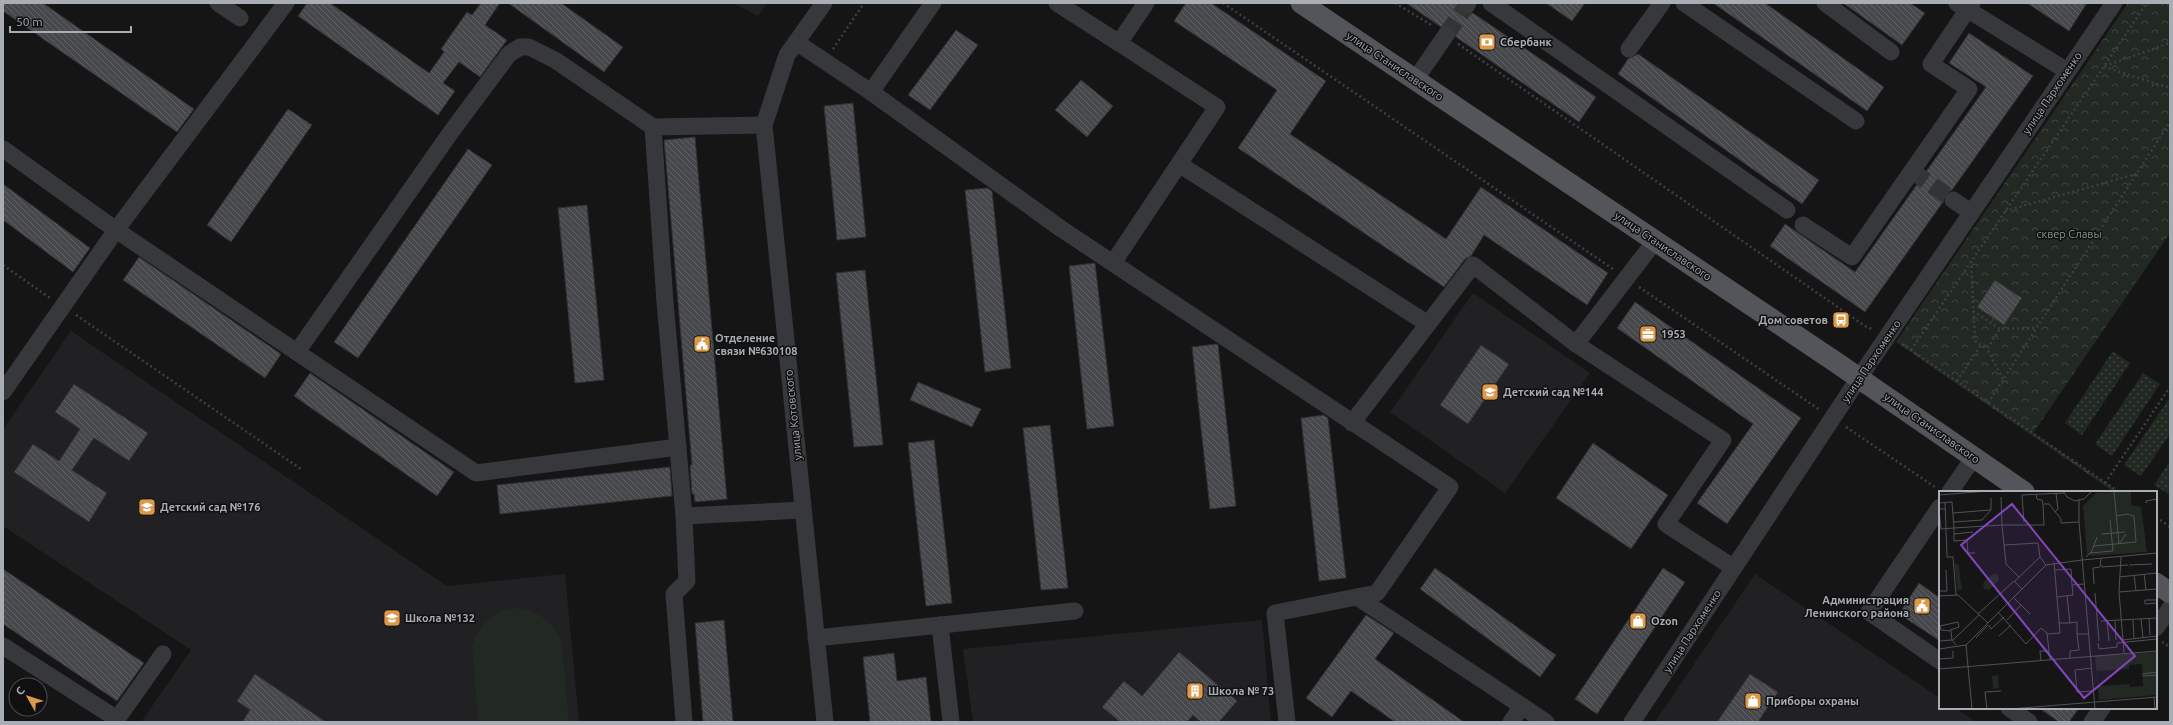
<svg xmlns="http://www.w3.org/2000/svg" width="2173" height="725" viewBox="0 0 2173 725" font-family="Ubuntu,sans-serif">
	<defs>
		<pattern id="grass-dots" width="8" height="8" patternUnits="userSpaceOnUse"><rect width="8" height="8" fill="#222822"/><path d="M2 2h.1M6 6h.1" fill="none" stroke="#3f4540" stroke-width="1.8" stroke-linecap="round"/></pattern>
		<pattern id="park-crowns" width="20" height="18" patternUnits="userSpaceOnUse"><rect width="20" height="18" fill="#222822"/><path d="M2 6a3 3 0 1 1 6 0M12 15a3 3 0 1 1 6 0" fill="none" stroke="#3f4540"/></pattern>
		<pattern id="building-back-hatch" width="6" height="6" patternUnits="userSpaceOnUse"><rect width="6" height="6" fill="#47484b"/><path d="M-1 5l2 2M0 0l6 6M5-1l2 2" fill="none" stroke="#5f6063"/></pattern>
	</defs>
	<rect width="100%" height="100%" fill="#151516"/>
	<g fill="#212123">
		<polygon points="733,3 767,3 758,16"/>
		<polygon points="1473,293 1590,373 1505,493 1390,412"/>
		<polygon points="71,331 447,586 565,574 579,722 141,722 191,650 3,526 3,429"/>
		<polygon points="1755,574 1940,698 1940,708 1955,708 1976,722 1655,722"/>
		<polygon points="1262,620 1271,722 973,722 963,649"/>
	</g>
	<g fill="url(#grass-dots)">
		<polygon points="2113,351 2130,363 2082,435 2065,423"/>
		<polygon points="2143,373 2160,384 2112,456 2095,444"/>
		<polygon points="2170,397 2170,434 2141,476 2124,465"/>
		<polygon points="2170,461 2170,495 2154,485"/>
	</g>
	<polygon fill="url(#park-crowns)" points="2128,3 2170,3 2170,233 2033,433 2119,492 2114,492 1896,342"/>
	<path fill="#222822" d="M515,608C538,610 553,621 562,642L569,722H478L472,646C479,623 493,612 515,608Z"/>
	<g fill="url(#building-back-hatch)" stroke="#2f3032">
		<polygon points="3,3 43,3 194,109 177,132 3,11"/>
		<polygon points="307,3 330,3 429,73 444,52 441,49 467,12 472,15 481,3 500,3 485,25 507,40 480,77 459,62 443,83 455,91 438,115 298,16"/>
		<polygon points="508,3 561,3 623,47 604,72"/>
		<polygon points="1186,3 1211,3 1326,81 1290,134 1446,239 1481,187 1608,273 1587,305 1484,235 1471,256 1465,259 1444,287 1238,148 1277,90 1174,21"/>
		<polygon points="1406,3 1458,3 1458,10 1462,14 1468,15 1473,13 1596,97 1579,122 1456,37 1455,31 1451,27 1446,25 1441,27"/>
		<polygon points="1546,3 1585,3 1572,21"/>
		<polygon points="1713,3 1765,3 1884,87 1867,111"/>
		<polygon points="1843,3 1910,3 1925,13 1902,45"/>
		<polygon points="2027,3 2087,3 2069,31"/>
		<polygon points="956,30 978,45 930,110 908,95"/>
		<polygon points="1969,33 2033,76 1952,190 1945,194 1943,202 1865,312 1770,246 1785,224 1855,272 1986,87 1949,63"/>
		<polygon points="1638,54 1819,180 1802,204 1618,74 1628,59"/>
		<polygon points="1081,80 1113,106 1087,137 1055,110"/>
		<polygon points="853,103 866,237 837,240 824,106"/>
		<polygon points="288,109 312,125 231,242 207,225"/>
		<polygon points="695,137 727,499 695,502 694,494 692,494 690,465 692,465 664,140"/>
		<polygon points="468,149 492,165 358,358 334,342"/>
		<polygon points="3,184 90,248 73,272 3,220"/>
		<polygon points="987,188 992,191 1011,368 985,372 965,190"/>
		<polygon points="587,205 604,380 575,383 558,208"/>
		<polygon points="139,257 281,354 265,378 123,280"/>
		<polygon points="1095,263 1114,426 1087,429 1069,266"/>
		<polygon points="865,270 883,445 854,447 836,273"/>
		<polygon points="1995,280 2022,298 2004,325 1977,307"/>
		<polygon points="1635,302 1801,418 1727,524 1697,503 1753,424 1617,328"/>
		<polygon points="1216,344 1218,345 1236,506 1210,509 1192,347"/>
		<polygon points="1481,345 1509,364 1468,424 1440,405"/>
		<polygon points="310,373 454,472 437,496 294,396"/>
		<polygon points="918,382 981,409 972,427 910,400"/>
		<polygon points="74,384 148,433 129,461 94,438 72,470 107,493 89,522 14,472 33,444 59,461 80,429 55,412"/>
		<polygon points="1324,415 1328,418 1346,578 1319,581 1301,418"/>
		<polygon points="1050,425 1068,588 1041,590 1023,428"/>
		<polygon points="934,440 952,603 926,606 908,443"/>
		<polygon points="1593,443 1668,495 1631,549 1556,498"/>
		<polygon points="670,467 672,496 500,514 497,485"/>
		<polygon points="1435,568 1556,655 1540,677 1420,589"/>
		<polygon points="1663,568 1685,582 1597,714 1575,699"/>
		<polygon points="3,569 144,663 117,701 3,624"/>
		<polygon points="1919,583 1940,598 1940,641 1899,614"/>
		<polygon points="1366,615 1394,633 1375,659 1464,722 1395,722 1351,691 1332,717 1306,698"/>
		<polygon points="724,620 733,722 703,722 695,623"/>
		<polygon points="1179,652 1237,701 1219,722 1201,722 1193,715 1187,722 1120,722 1102,707 1124,681 1142,696"/>
		<polygon points="894,653 897,681 926,677 931,722 870,722 863,657"/>
		<polygon points="255,674 326,722 242,722 250,710 237,701"/>
		<polygon points="1750,674 1778,692 1758,722 1717,722"/>
		<polygon points="2039,708 2079,708 2069,722 2059,722"/>
	</g>
	<g fill="none" stroke-linecap="round" stroke-linejoin="round">
		<g stroke="#333436" stroke-width="17" stroke-dasharray="17 8" stroke-linecap="butt">
			<polyline points="1446,35 1467,5"/>
			<polyline points="1912,171 1953,200"/>
		</g>
		<g stroke="#3d3f42" stroke-width="2.5" stroke-dasharray="2 3" stroke-linecap="butt">
			<polyline points="1223,3 1613,269"/>
			<polyline points="1395,3 1433,26"/>
			<polyline points="1458,44 1865,326 1872,329"/>
			<polyline points="833,49 864,3"/>
			<polyline points="2105,66 2170,43"/>
			<polyline points="2104,67 2170,88"/>
			<polyline points="2005,211 2136,174"/>
			<polyline points="1971,261 1975,341 1987,349"/>
			<polyline points="3,265 50,298"/>
			<polyline points="1639,287 1820,410"/>
			<polyline points="1973,311 2000,329"/>
			<polyline points="76,315 301,469"/>
			<polyline points="1902,344 2119,492"/>
			<polyline points="1911,350 2147,3"/>
			<polyline points="2003,379 1987,349 2000,329 2037,328"/>
			<polyline points="1957,381 1981,345"/>
			<polyline points="1988,403 2170,122"/>
			<polyline points="1846,427 1935,487"/>
			<polyline points="2105,483 2170,387"/>
			<polyline points="2156,517 2170,527"/>
			<polyline points="2162,642 2170,647"/>
		</g>
		<g stroke="#37383b" stroke-width="17">
			<polyline points="218,3 240,18"/>
			<polyline points="824,3 787,55 764,125 825,722"/>
			<polyline points="1057,3 1119,43 1146,3"/>
			<polyline points="1491,3 1787,210"/>
			<polyline points="1684,3 1856,121"/>
			<polyline points="1825,3 1891,52"/>
			<polyline points="1957,3 2067,71"/>
			<polyline points="1467,5 1468,3"/>
			<polyline points="796,42 871,92 1060,228 1450,487 1377,593 1275,613 1287,722"/>
			<polyline points="1629,49 1662,3"/>
			<polyline points="1415,80 1446,35"/>
			<polyline points="871,92 933,3"/>
			<polyline points="3,149 116,230 286,3"/>
			<polyline points="1179,164 1428,324 1352,423"/>
			<polyline points="1953,200 1971,212"/>
			<polyline points="1803,225 1852,257 1969,89 1931,64 1972,3"/>
			<polyline points="1113,263 1217,107 1119,43"/>
			<polyline points="1428,324 1473,265 1576,344 1655,241"/>
			<polyline points="1576,344 1723,440 1666,524 1734,568"/>
			<polyline points="297,352 451,132 509,54 520,47 529,47 555,60 653,127"/>
			<polyline points="3,392 116,230 476,473 678,447"/>
			<polyline points="1950,492 1974,457"/>
			<polyline points="1940,507 1869,612 1940,661"/>
			<polyline points="684,516 665,302 653,127 764,125"/>
			<polyline points="1357,597 1546,722"/>
			<polyline points="940,625 951,722"/>
			<polyline points="2156,628 2170,608"/>
			<polyline points="816,638 1075,611"/>
			<polyline points="3,646 117,719 163,654"/>
			<polyline points="2009,708 2029,722"/>
			<polyline points="684,722 674,594 687,581 684,516 803,510"/>
			<polyline points="1511,722 1522,706"/>
			<polyline points="1632,722 1859,378 2114,3"/>
			<polyline points="2092,722 2102,708"/>
		</g>
		<g stroke="#53555a" stroke-width="21">
			<polyline points="1301,3 1837,363 2024,492"/>
			<polyline points="2156,583 2170,593"/>
		</g>
	</g>
	<defs>
		<g id="bank-square" transform="scale(0.9)"><rect x="-9" y="-9" width="18" height="18" rx="4" fill="#db9949" stroke="#101011"/><path d="M-6-4H6V4H-6ZM0-2.3a2.3 2.3 0 1 0 0 4.6a2.3 2.3 0 1 0 0-4.6Z" fill="#fff"/></g>
		<g id="bus-square" transform="scale(0.9)"><rect x="-9" y="-9" width="18" height="18" rx="4" fill="#db9949" stroke="#101011"/><path d="M-5-6H5V4H4V6H2V4H-2V6H-4V4H-5ZM-3.5-4V0h7V-4ZM-3.5 1.2v1.5H-2V1.2ZM2 1.2v1.5H3.5V1.2Z" fill="#fff"/></g>
		<g id="office-square" transform="scale(0.9)"><rect x="-9" y="-9" width="18" height="18" rx="4" fill="#db9949" stroke="#101011"/><path d="M-6-3h4V-5.5h4V-3h4V5H-6ZM-1-4.5V-3h2v-1.5ZM-6 0V1H6V0Z" fill="#fff"/></g>
		<g id="civic-square" transform="scale(0.9)"><rect x="-9" y="-9" width="18" height="18" rx="4" fill="#db9949" stroke="#101011"/><path d="M-.6-6.5H3V-4.5H.6V-3L4-1V1h2V6H-6V1h2V-1L-.6-3ZM-1.2 2.5V6h2.4V2.5Z" fill="#fff"/></g>
		<g id="school-square" transform="scale(0.9)"><rect x="-9" y="-9" width="18" height="18" rx="4" fill="#db9949" stroke="#101011"/><path d="M0-5L7-2L0 1L-7-2ZM-4 1L0 2.5L4 1V4Q0 6-4 4Z" fill="#fff"/></g>
		<g id="shop-square" transform="scale(0.9)"><rect x="-9" y="-9" width="18" height="18" rx="4" fill="#db9949" stroke="#101011"/><path d="M-5-2.5h2.3a2.7 3.5 0 0 1 5.4 0H5L5.5 6h-11ZM-1.5-2.5h3a1.5 2.3 0 0 0-3 0Z" fill="#fff"/></g>
		<g id="building-square" transform="scale(0.9)"><rect x="-9" y="-9" width="18" height="18" rx="4" fill="#db9949" stroke="#101011"/><path d="M-4-6H4V6H1V3H-1V6H-4ZM-2.5-4.3h1.7v1.8h-1.7ZM.8-4.3h1.7v1.8H.8ZM-2.5-1h1.7V.8h-1.7ZM.8-1h1.7V.8H.8Z" fill="#fff"/></g>
	</defs>
	<g fill-rule="evenodd">
		<use href="#bank-square" x="1487" y="42"/>
		<use href="#bus-square" x="1841" y="320"/>
		<use href="#office-square" x="1648" y="334"/>
		<use href="#civic-square" x="702" y="344"/>
		<use href="#school-square" x="1490" y="392"/>
		<use href="#school-square" x="147" y="507"/>
		<use href="#civic-square" x="1922" y="606"/>
		<use href="#school-square" x="392" y="618"/>
		<use href="#shop-square" x="1638" y="621"/>
		<use href="#building-square" x="1195" y="691"/>
		<use href="#shop-square" x="1753" y="701"/>
	</g>
	<g text-anchor="middle" stroke-width="3" stroke-linejoin="round" paint-order="stroke">
		<g font-size="11" font-weight="bold" fill="#a9aeb5" stroke="#101011" text-anchor="start">
			<text x="1500" y="46">Сбербанк</text>
			<text x="1828" y="324" text-anchor="end">Дом советов</text>
			<text x="1661" y="338">1953</text>
			<text x="715" y="342">Отделение<tspan x="715" dy="13">связи №630108</tspan></text>
			<text x="1503" y="396">Детский сад №144</text>
			<text x="160" y="511">Детский сад №176</text>
			<text x="1909" y="604" text-anchor="end">Администрация<tspan x="1909" dy="13">Ленинского района</tspan></text>
			<text x="405" y="622">Школа №132</text>
			<text x="1651" y="625">Ozon</text>
			<text x="1208" y="695">Школа № 73</text>
			<text x="1766" y="705">Приборы охраны</text>
		</g>
		<g font-size="11" fill="#a9aeb5" stroke="#101011">
			<text transform="translate(1395 66) rotate(34)" y="4">улица Станиславского</text>
			<text transform="translate(2052 93) rotate(-56)" y="4">улица Пархоменко</text>
			<text transform="translate(1663 246) rotate(34)" y="4">улица Станиславского</text>
			<text transform="translate(1871 361) rotate(-56)" y="4">улица Пархоменко</text>
			<text transform="translate(793 415) rotate(-96)" y="4">улица Котовского</text>
			<text transform="translate(1932 428) rotate(35)" y="4">улица Станиславского</text>
			<text transform="translate(1692 631) rotate(-57)" y="4">улица Пархоменко</text>
		</g>
		<g font-size="11" fill="#839e82" stroke="#101011">
			<text x="2069" y="238">сквер Славы</text>
		</g>
	</g>
	<g transform="translate(1939 491)">
		<rect width="218" height="218" fill="#151516"/>
		<path d="M15,72L20,74L22,94L24,97L19,100Z" fill="#222822"/>
		<path d="M192,0V14L202,16L208,61L152,65L148,63L144,15L157,2ZM218,161V204L160,209L156,165ZM203,173L204,195L191,196L190,193L159,195L158,180L190,178V174Z" fill="#222822" fill-rule="evenodd"/>
		<path d="M54,83L59,84L60,89L50,99L45,98L44,92ZM59,184L60,197L54,198L53,185Z" fill="#222822"/>
		<path fill="none" stroke="#505256" stroke-width="1" d="M124,0L128,6L136,10L145,8L153,0M175,0L180,53L187,43M0,4L49,0M62,6L63,34H105L104,13L103,9L98,8L97,3M140,8V31L156,218M6,11L8,66H14L17,104M0,12L13,11L15,37L2,38L0,18H7M207,12V10L218,8M105,13H110L122,28V32L140,31M116,21L119,18L117,2M14,22L51,19M15,31L43,29L52,19V7M85,31L83,4L125,2M15,43L34,41M163,43L186,41M65,54L99,52L101,66M155,55L197,51L195,25L188,23L178,25M36,62H29L28,49L15,50V37L63,34L67,73L80,86M151,62L174,60L171,29M147,66L153,60L158,46M182,66L180,101L185,162M143,69L218,62M163,74V76L189,74M190,74L213,73M116,79L132,78L133,94L145,93M205,83L207,99M195,84L197,100M180,86L218,82M76,90L101,66L107,74M155,93L154,77L161,76L162,68M0,100H8L7,79M180,101L218,98M156,102L160,150M0,105L19,104L49,132M74,106L91,123M118,106L134,104L133,94M218,109H206V113L218,112M59,121L87,153L102,137L109,143L121,142L115,71M39,123L75,90L83,98M210,127L211,144M202,128L204,147M68,129L82,114M194,129L195,147M162,130L218,127M168,130L170,150M176,130L177,149M120,132H131L128,105M131,132L138,131V143H150M50,134L52,138L65,126M12,140L2,139L1,135L19,131L20,136L11,139L12,140L13,149L17,154M108,142L111,169M60,145L72,134M37,147L49,134M14,149L40,124M184,149L218,145M0,150L13,149M159,152L160,158L178,156V152L218,148M27,154L107,74L143,69M27,154L33,218M0,158L27,154M131,167V160L140,159L138,143M0,168L14,167V160M102,170L101,160H110M153,177L136,179L138,201L154,200M0,178L218,160M203,183L218,181M204,185L218,184M215,206L216,218M48,218L46,201L62,200M71,218L218,206"/>
		<path fill="#8446bd" fill-opacity="0.15" stroke="#8446bd" stroke-width="2" d="M73,13L196,165L145,207L22,54Z"/>
		<rect width="218" height="218" fill="none" stroke="#a9aeb5" stroke-width="2"/>
	</g>
	<rect width="2173" height="725" fill="none" stroke="#a9aeb5" stroke-width="8"/>
	<g transform="translate(28 697) rotate(309)"><circle r="19" fill="#101011" stroke="#4d4f53"/>
	<path d="M0-3L7 15L0 10L-7 15Z" fill="#db9949"/>
	<text y="-6" font-size="11" font-weight="bold" text-anchor="middle" fill="#a9aeb5">С</text>
	</g>
	<path d="M10 26v6h121v-6" fill="none" stroke="#a9aeb5" stroke-width="2"/>
	<text x="16" y="26" font-size="12" fill="#a9aeb5" stroke="#101011" stroke-width="3" paint-order="stroke">50 m</text>
</svg>
